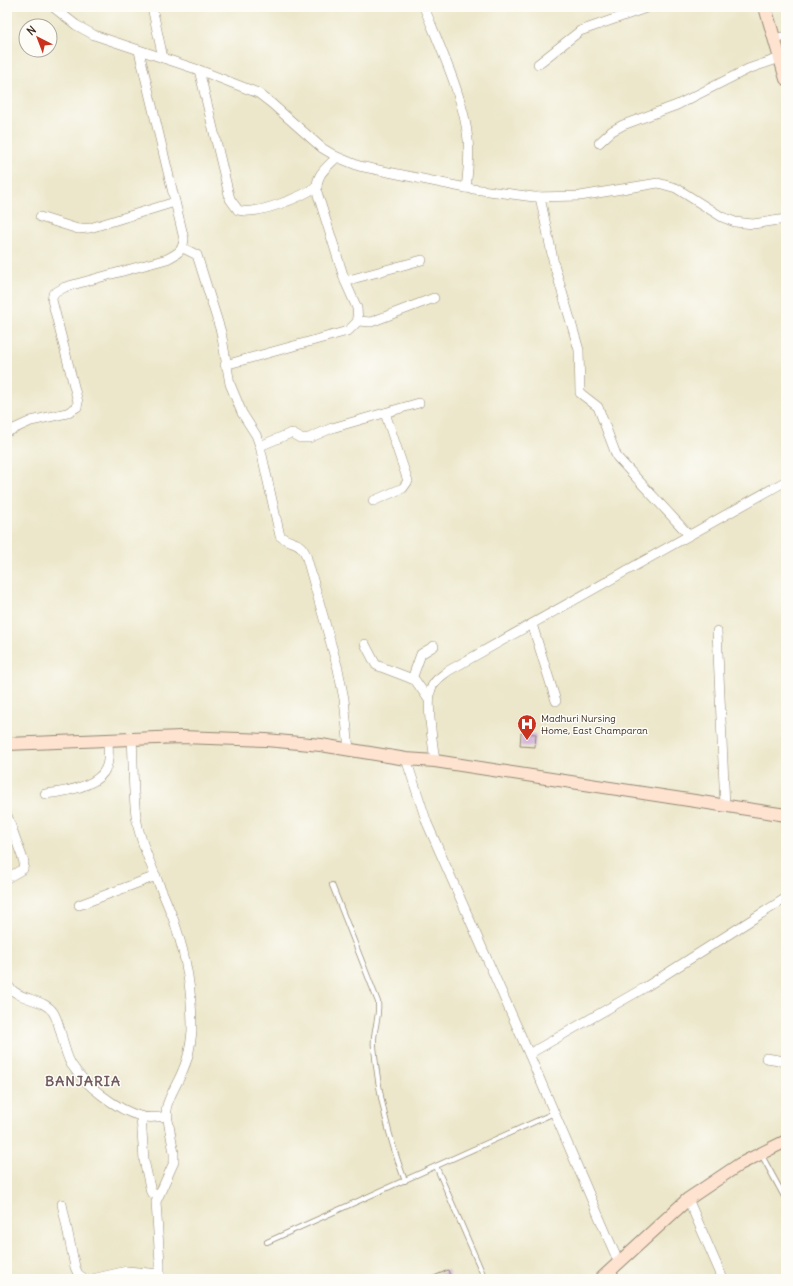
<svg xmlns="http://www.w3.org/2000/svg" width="793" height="1286" viewBox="0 0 793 1286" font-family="Delius,sans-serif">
	<rect width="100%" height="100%" fill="#fdfcf7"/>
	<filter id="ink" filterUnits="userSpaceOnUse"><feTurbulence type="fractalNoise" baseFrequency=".025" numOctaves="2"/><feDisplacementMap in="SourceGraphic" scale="8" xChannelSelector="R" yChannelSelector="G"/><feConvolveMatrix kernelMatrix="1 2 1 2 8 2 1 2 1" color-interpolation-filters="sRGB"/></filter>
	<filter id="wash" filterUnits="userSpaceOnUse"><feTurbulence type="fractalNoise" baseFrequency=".012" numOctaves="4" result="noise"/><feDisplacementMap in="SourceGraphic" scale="16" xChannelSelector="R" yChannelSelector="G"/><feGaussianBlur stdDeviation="0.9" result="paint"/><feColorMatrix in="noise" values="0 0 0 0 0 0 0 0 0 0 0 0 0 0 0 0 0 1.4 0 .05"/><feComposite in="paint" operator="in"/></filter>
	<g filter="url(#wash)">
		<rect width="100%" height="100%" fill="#ece7ca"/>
		<g id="blocks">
			<g fill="#d2b4d9">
				<polygon points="521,733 536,734 535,747 520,746"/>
				<polygon points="448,1270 451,1279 427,1279"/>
			</g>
		</g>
	</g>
	<g filter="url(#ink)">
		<use href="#blocks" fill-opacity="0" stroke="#948874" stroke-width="1"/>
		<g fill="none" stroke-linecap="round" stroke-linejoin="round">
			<g stroke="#948874" stroke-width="6">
				<g id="lane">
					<path d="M332,885L378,1002C380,1019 372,1032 374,1047C378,1092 389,1139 405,1181"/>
					<polyline points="761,1154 786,1200"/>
					<polyline points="436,1166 485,1279"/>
					<polyline points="267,1242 554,1113"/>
					<polyline points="613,1270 617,1279"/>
				</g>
			</g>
			<g stroke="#948874" stroke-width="10">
				<g id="street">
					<polyline points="53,7 76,25 94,35 199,70 258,93 271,103 322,148 337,157 359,166 466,188 534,197 580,196 658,183 676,188 722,217 735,222 753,224 786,219"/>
					<polyline points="152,7 163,58"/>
					<path d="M424,7C439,45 465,100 468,140C470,156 468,172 466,188"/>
					<polyline points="775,39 786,36"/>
					<polyline points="538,64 580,31 649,7"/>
					<path d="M199,70L230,199L238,210C256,216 302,197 317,186"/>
					<polyline points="599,143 612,131 623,125 677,105 748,69 780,58"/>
					<polyline points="540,197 554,264 579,350 580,393 598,407 617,457 689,535"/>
					<polyline points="40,217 78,229 90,228 175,202"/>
					<path d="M183,248L197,255L221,332L230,384L242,413L256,435L260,446L280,536C291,545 299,539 306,555L338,669L344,699L349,750"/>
					<polyline points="345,281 422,260"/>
					<polyline points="358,321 371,322 434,298"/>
					<path d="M225,365L344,332L349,330L358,321L357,308L345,281L317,192C315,175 326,168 337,157"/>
					<path d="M7,432L31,421L67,413L77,407L78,402L52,300L53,294L65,287L167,259C177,254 183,251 184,239L139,51"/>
					<polyline points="260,446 291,433 300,438 309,438 332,428 419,403"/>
					<polyline points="373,501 403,488 408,481 385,413"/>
					<polyline points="532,624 556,701"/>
					<polyline points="717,631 725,806"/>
					<polyline points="365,644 376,665 415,680 429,700"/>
					<polyline points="412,679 421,654 434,646"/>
					<path d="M132,739C134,766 132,801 138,827C146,860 163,890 174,921C187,959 192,991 192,1031C191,1043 188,1059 183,1070C178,1083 169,1095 166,1109L174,1153V1162L156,1202L160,1263V1279"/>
					<polyline points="406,759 427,823 529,1054 618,1261"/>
					<path d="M435,761C433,745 426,703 431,689C433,681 442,676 448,671L786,481"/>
					<path d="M45,794C64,792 98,787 106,768C110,759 108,749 108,740"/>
					<polyline points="7,815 24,862 23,869 7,878"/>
					<polyline points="79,905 156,876"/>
					<path d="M7,984C17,1001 44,998 53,1012C62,1026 62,1048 71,1064C84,1084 117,1110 140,1116C149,1119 158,1117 168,1116"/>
					<polyline points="529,1054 644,988 786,898"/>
					<polyline points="766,1058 779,1060 786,1064"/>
					<polyline points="141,1117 144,1160 151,1192 158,1196"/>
					<polyline points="688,1199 723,1279"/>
					<polyline points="62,1204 75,1267 78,1274 85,1279"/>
					<polyline points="92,1279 127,1271 160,1274"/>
				</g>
			</g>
			<g stroke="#948874" stroke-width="14">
				<g id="secondary">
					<polyline points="765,7 786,79"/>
					<polyline points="7,744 181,737 266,740 321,745 406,759 435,761 786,815"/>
					<polyline points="601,1279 688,1199 740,1164 786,1141"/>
				</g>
			</g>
			<use href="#lane" stroke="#fff" stroke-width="4.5"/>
			<use href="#street" stroke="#fff" stroke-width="9"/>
			<use href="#secondary" stroke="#fee3d1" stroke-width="12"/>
		</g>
	</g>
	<defs>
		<g id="hospital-pin" transform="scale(1)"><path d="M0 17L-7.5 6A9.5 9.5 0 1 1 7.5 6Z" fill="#c8321e" stroke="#fdfcf7"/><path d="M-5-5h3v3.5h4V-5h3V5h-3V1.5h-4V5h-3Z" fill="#fff"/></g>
	</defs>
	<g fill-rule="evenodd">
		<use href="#hospital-pin" x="527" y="724"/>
	</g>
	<g text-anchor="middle" stroke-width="3" stroke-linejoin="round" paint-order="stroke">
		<g font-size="10" fill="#3b2a1e" stroke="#fdfcf7" text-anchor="start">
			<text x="541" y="722">Madhuri Nursing<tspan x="541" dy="12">Home, East Champaran</tspan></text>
		</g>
		<g font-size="14" font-weight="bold" letter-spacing="1" fill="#705a5f" stroke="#fdfcf7">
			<text x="83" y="1086">BANJARIA</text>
		</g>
	</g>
	<rect width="793" height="1286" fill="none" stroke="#fdfcf7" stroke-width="24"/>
	<g transform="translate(38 38) rotate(318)"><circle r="19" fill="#fdfcf7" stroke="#afa8a0"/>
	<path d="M0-3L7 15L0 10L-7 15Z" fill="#c8321e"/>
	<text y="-6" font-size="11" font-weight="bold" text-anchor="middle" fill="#3b2a1e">N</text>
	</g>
</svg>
